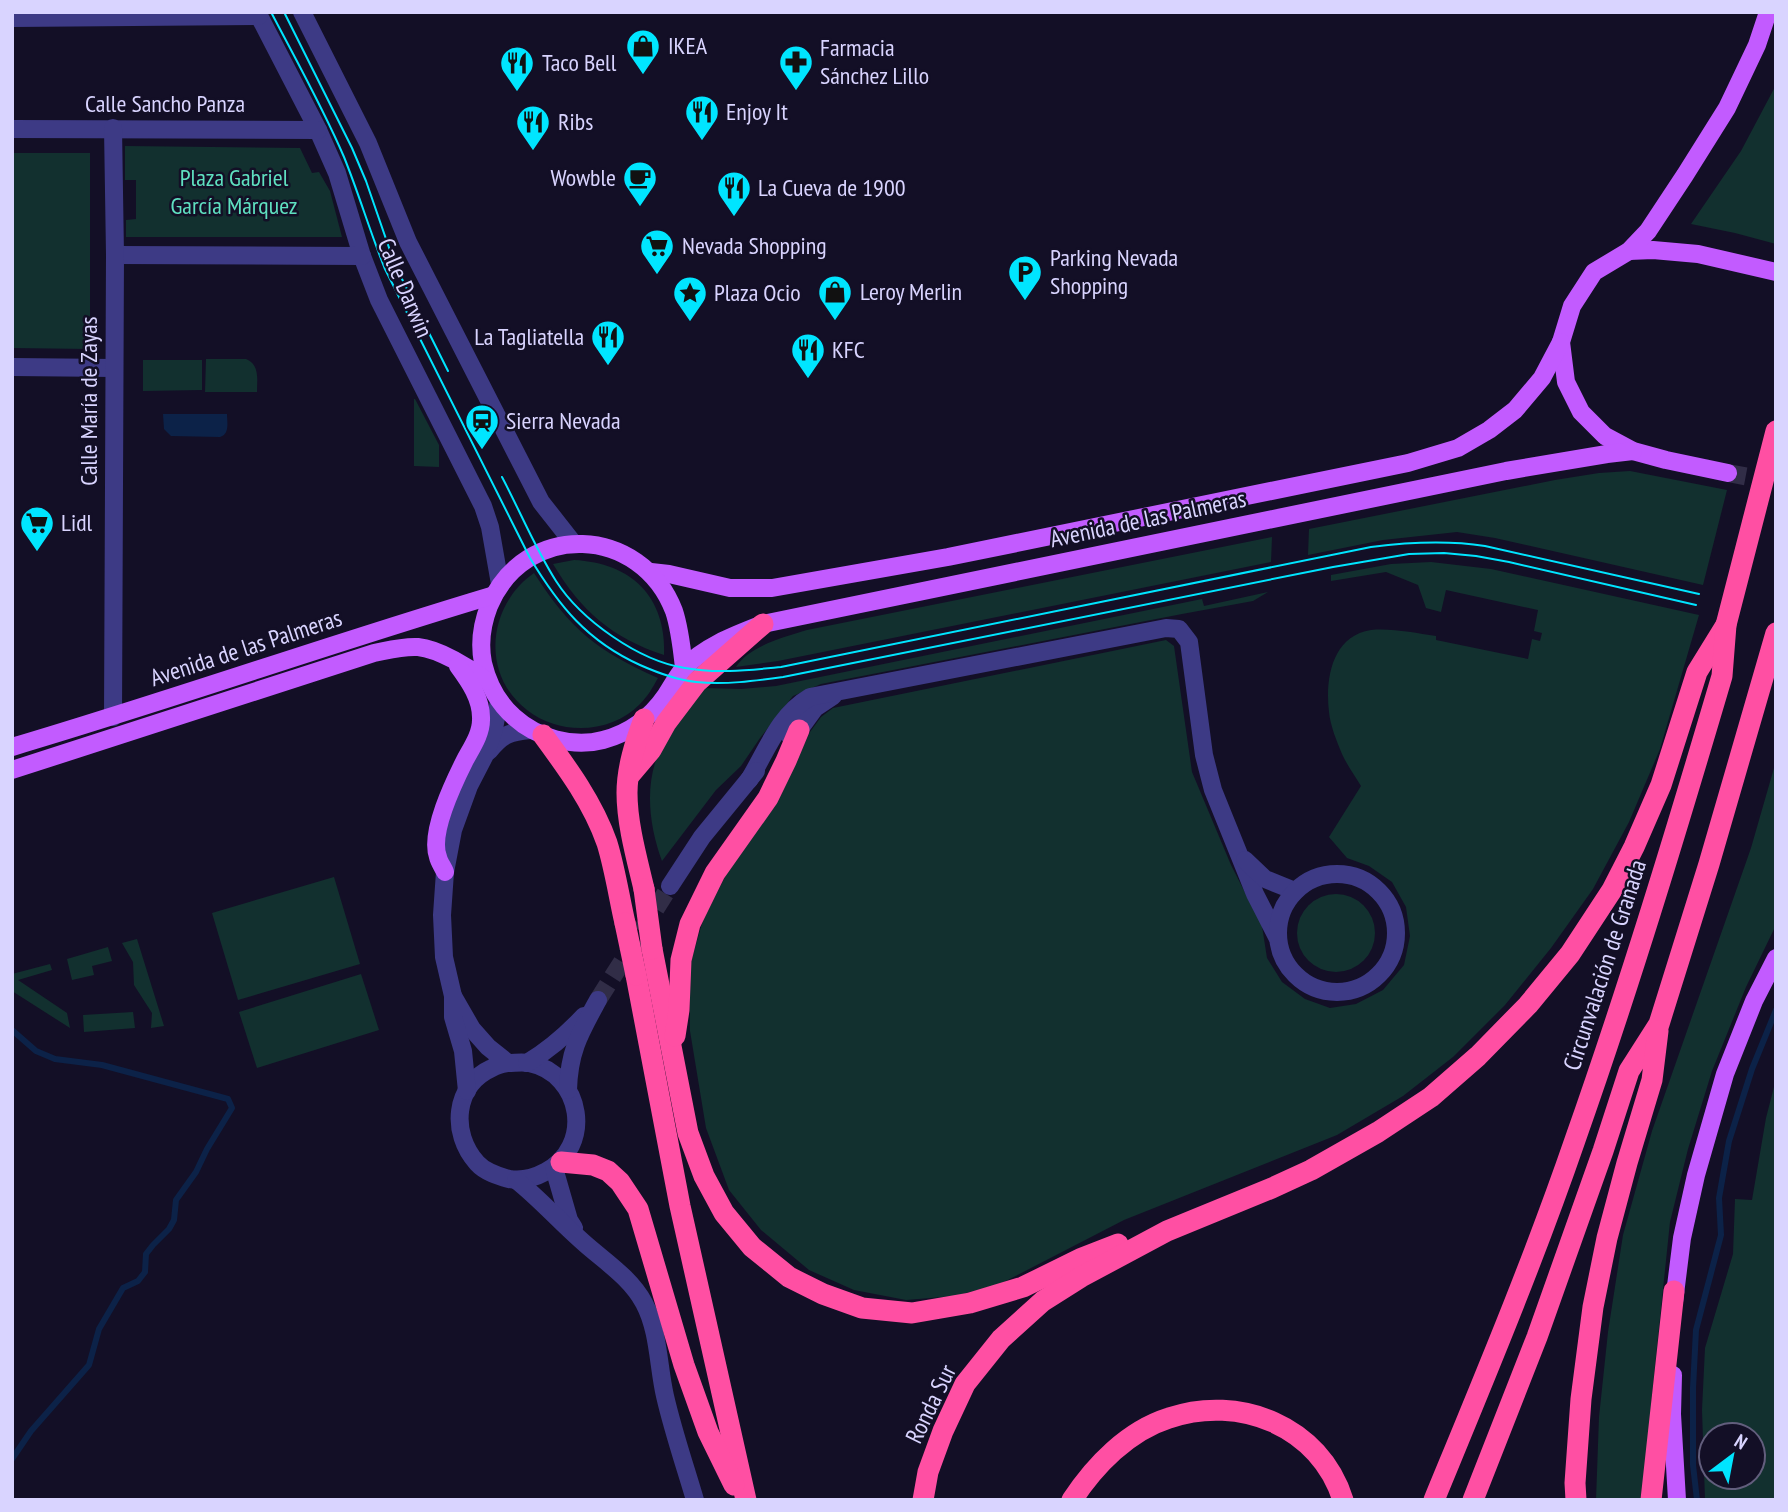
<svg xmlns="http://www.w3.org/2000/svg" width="1788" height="1512" viewBox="0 0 1788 1512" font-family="'PT Sans Narrow',sans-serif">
	<rect width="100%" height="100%" fill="#130f26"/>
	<g fill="#12302f" fill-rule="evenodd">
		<polygon points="1776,85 1776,244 1735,233 1691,224 1741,151"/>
		<polygon points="125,146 300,148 312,173 319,172 330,191 342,237 126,237 126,220 136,219 136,180 125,180"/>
		<polygon points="12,153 90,153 90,349 12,348"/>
		<path d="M206,359H246C260,365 257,379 257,392H205Z"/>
		<polygon points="143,360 202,360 202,390 143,391"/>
		<polygon points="414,399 415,399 439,445 439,467 414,466"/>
		<polygon points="1630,471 1727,490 1703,585 1495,538 1457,532 1383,540 1308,555 1309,529 1555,480 1599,473"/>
		<path d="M1272,537L1271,562L778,661L736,667C749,646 784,637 807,630Z"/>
		<path d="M574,560C631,563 666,596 664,655C612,638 581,611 553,564Z"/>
		<path d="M1431,562L1491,569L1699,615L1660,749L1629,822L1593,889L1551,948L1505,1005L1453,1057L1403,1096L1337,1135L1124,1220L1000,1284L955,1296L906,1300L854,1290L809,1270L761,1230L729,1190L706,1128L690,1031V965L703,920L730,867L775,806L810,732L821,717L833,708L1166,640L1174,646L1192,772L1231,865L1262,926L1267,958L1282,982L1305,999L1330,1008L1356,1004L1383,990L1404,965L1410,936L1406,907L1392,882L1369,866L1347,858L1329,837L1361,786C1355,776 1347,765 1342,754C1337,742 1330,725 1329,712C1325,679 1332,636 1371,630C1392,628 1415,633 1436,636V640L1528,659L1532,639L1540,641L1542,633L1534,631L1538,610L1446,590L1441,612L1426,608L1418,585L1386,572L1331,581V575L1391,564Z"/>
		<path d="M534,573C570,629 597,651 658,678C653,687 648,696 640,704C611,734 560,736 527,710C480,674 488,605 534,573Z"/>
		<path d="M1268,592L1253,601L1182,614L821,684L793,696L760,738L741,766L716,790L662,861C648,823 643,777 665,740C676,722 692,705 704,688L741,689L776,686L1202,599L1204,606Z"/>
		<polygon points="1776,761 1776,925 1746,987 1712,1071 1688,1149 1670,1222 1652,1395 1645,1500 1596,1500 1599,1417 1608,1332 1623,1235 1652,1131 1751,848"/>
		<polygon points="334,877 360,964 238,1000 212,913"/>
		<circle cx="1336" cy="933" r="39"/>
		<polygon points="137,939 164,1026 151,1028 152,1013 134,985 133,962 122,943"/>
		<polygon points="108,947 112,961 92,966 94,975 72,980 67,959"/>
		<polygon points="50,964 52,970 18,980 67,1013 70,1028 12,991 12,974"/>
		<polygon points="361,974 379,1030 257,1068 239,1012"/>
		<polygon points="133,1012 135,1028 84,1032 83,1015"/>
		<path d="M1776,1079V1500H1705L1702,1410L1705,1348L1733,1254L1735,1199L1752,1200L1766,1118ZM1711,1435H1753V1477H1711Z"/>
	</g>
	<path fill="#0c2248" d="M163,414H227C227,422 230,434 220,437L171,436L164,429Z"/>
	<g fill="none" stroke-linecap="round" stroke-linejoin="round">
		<g stroke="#0c2248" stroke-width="6">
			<polyline points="12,1030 36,1051 55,1059 102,1065 228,1099 232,1108 207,1149 196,1172 176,1200 174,1220 169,1229 153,1245 146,1254 145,1272 138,1281 123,1288 99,1329 89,1365 31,1431 12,1459"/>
			<polyline points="1697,1500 1693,1465 1693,1388 1696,1330 1721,1235 1719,1198 1729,1141 1752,1069 1776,1010"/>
		</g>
		<polyline stroke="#312d47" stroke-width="18" stroke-dasharray="18 9" stroke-linecap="butt" points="598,1000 670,886"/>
		<polyline stroke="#312d47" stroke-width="18" stroke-dasharray="18 9" stroke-linecap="butt" points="1728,473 1776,482"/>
		<g stroke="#3d3a85" stroke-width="18">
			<polyline points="257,12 318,130 337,173 362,256 379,300 483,506 490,527 500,584"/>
			<polyline points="302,12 368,143 408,242 430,285 541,502 574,544"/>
			<polyline points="12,18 259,16"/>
			<polyline points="12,129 318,130"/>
			<polyline points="115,255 362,256"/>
			<polyline points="12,367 114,368"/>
			<polyline points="113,717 115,255 113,128"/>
			<polyline points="789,735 799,730 815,708 833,696"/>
			<path d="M489,751C503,734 510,732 530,730"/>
			<path d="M749,780C767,750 779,715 810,697L1166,628L1179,629L1189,642L1204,755L1213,790L1255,894L1277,937"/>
			<polyline points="1245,860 1265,879 1295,891"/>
			<circle cx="1337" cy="933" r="59"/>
			<polyline points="670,886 702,837 756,771"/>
			<path d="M453,996L472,1029L488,1047L508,1063C515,1063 522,1062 529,1063C583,1074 594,1147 545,1172C534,1178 522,1181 509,1179C498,1176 485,1172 477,1163C450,1133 454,1085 492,1068C497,1065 503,1064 508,1063"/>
			<path d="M527,1063C549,1050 567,1034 584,1016"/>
			<path d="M568,1090C569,1051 580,1033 598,1000"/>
			<polyline points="467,1091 463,1051 453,1017 453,996 444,957 442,915 445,872 453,830 469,786 486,753 494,729 499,701"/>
			<polyline points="554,1168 569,1220 574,1228"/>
			<path d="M516,1180C540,1199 560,1222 583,1242C604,1261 630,1277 644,1303C659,1331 658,1366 665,1396C673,1431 685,1466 695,1500"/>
		</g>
		<g stroke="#c25bff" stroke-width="18">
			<polyline points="1629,251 1653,250 1698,254 1776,272"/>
			<polyline points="1728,473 1666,460 1633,451 1605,436 1581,412 1566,382 1561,342 1572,306 1594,272 1629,251 1648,231 1685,175 1727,108 1757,45 1768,12"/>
			<polyline points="651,572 669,574 730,588 772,588 948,557 1408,463 1458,448 1489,430 1515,410 1542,378 1561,342"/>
			<path d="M684,668C682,650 680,629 674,611C641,525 525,520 489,606C482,624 479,643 483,663C488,684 497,702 514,717C537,738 573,748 603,740C630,733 651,717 666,695C672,686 677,676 684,668C705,646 735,635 763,624L1506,471L1607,454L1633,451"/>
			<path d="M12,747C174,699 333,643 494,595"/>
			<path d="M12,770L374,653C389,650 403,646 418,647C439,649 470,668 487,681"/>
			<path d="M445,872C443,867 439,862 438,857C429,833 454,782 465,760C472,747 481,734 481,720C482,699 469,681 458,666"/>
			<polyline points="1674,1302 1682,1238 1696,1175 1725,1074 1754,1001 1776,958"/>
			<polyline points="1673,1375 1672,1414 1677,1500"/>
		</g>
		<g stroke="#ff4fa3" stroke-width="21">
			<path d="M543,735C568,769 593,803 607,843C615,869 619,897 625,923"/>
			<polyline points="629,776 651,750 666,723 697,682 763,624"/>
			<path d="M644,889C637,859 627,824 627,793C627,768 635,743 644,719"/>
			<polyline points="652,949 688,1133 704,1176 724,1213 752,1247 789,1277 823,1294 862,1308 912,1313 970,1303 1023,1287 1082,1258 1118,1244"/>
			<polyline points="636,975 680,1206 746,1500"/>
			<polyline points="675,1036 679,1010 681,960 690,924 715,873 768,798 786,761 799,730"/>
			<polyline points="561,1162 593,1165 608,1171 620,1182 638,1209 684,1365 708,1432 734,1485"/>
			<polyline points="923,1500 928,1472 943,1431 965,1384 1001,1339 1043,1301 1081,1277 1167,1231 1272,1188 1311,1170 1378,1132 1431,1097 1478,1056 1528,1005 1570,954 1612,890 1634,847 1661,785 1697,672 1726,625"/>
			<path d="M1072,1500C1095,1465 1128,1431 1169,1418C1239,1394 1320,1426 1343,1500"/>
			<path d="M1434,1500C1483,1381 1533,1262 1575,1140C1629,987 1676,832 1722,676L1726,625L1776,431"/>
			<polyline points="1473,1500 1537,1337 1603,1151 1629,1071 1659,1024 1709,864 1776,633"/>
			<polyline points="1576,1500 1575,1483 1581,1399 1593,1307 1607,1238 1627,1163 1652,1080 1658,1031"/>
			<polyline points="1651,1500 1674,1291"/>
		</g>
		<g stroke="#00e5ff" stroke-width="2">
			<path d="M271,12C296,60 323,108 344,157C359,194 370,232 385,269L530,558C559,606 587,641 640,665C658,673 677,680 696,682C725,685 754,681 783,677L1333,567L1409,554L1444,553L1476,556L1509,562L1696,605"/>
			<polyline points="284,12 352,148 366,181 395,265 448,371"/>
			<path d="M502,477C520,511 535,548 556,581C581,620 639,661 685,668C717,674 750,670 781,667L1371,547C1410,542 1446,540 1485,546L1699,594"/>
		</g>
		<g stroke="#ff4fa3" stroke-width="21">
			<polyline points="644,889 652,949"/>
			<polyline points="625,923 636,975"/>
		</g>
	</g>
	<defs>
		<g id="shop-pin" transform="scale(1.75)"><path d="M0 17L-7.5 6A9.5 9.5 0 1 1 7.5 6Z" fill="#00e5ff" stroke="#130f26"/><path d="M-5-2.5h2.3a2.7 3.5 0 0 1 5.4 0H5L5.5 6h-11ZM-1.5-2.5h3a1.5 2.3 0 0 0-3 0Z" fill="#111"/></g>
		<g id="pharmacy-pin" transform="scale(1.75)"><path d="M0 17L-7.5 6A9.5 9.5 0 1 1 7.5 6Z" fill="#00e5ff" stroke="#130f26"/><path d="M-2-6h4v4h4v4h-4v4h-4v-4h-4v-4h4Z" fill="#111"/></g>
		<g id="restaurant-pin" transform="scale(1.75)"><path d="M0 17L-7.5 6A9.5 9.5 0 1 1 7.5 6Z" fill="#00e5ff" stroke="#130f26"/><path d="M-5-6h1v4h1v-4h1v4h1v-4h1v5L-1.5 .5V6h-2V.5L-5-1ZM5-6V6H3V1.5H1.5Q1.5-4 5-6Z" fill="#111"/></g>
		<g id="cafe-pin" transform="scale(1.75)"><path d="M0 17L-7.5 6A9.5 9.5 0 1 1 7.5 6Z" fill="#00e5ff" stroke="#130f26"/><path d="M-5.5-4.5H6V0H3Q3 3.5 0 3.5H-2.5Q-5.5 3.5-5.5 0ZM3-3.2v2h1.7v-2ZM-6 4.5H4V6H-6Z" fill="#111"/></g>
		<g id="supermarket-pin" transform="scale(1.75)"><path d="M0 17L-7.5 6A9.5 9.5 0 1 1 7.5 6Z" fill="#00e5ff" stroke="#130f26"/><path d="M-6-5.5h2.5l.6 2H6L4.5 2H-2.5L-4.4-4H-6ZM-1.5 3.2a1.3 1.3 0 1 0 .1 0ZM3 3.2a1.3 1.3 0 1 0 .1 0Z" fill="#111"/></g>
		<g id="parking-pin" transform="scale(1.75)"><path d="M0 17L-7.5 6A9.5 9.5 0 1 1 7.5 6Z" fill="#00e5ff" stroke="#130f26"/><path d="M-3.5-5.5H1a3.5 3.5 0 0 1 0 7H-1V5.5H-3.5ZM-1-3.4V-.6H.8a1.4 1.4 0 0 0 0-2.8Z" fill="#111"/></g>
		<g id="sight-pin" transform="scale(1.75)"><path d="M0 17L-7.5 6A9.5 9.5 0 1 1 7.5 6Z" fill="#00e5ff" stroke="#130f26"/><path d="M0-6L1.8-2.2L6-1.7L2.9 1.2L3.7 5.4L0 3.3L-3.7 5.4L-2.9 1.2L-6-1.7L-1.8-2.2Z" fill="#111"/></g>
		<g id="station-pin" transform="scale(1.75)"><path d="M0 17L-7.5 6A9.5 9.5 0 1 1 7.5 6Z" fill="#00e5ff" stroke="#130f26"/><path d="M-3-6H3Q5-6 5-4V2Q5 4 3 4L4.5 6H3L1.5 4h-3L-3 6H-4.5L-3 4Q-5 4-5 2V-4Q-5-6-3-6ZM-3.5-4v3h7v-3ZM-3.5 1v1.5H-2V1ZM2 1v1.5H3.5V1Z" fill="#111"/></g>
	</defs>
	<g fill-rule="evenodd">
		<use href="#shop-pin" x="643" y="46"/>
		<use href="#pharmacy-pin" x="796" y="62"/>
		<use href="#restaurant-pin" x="517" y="63"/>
		<use href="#restaurant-pin" x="702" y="112"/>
		<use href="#restaurant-pin" x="533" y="122"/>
		<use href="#cafe-pin" x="640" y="178"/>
		<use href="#restaurant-pin" x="734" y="188"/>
		<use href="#supermarket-pin" x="657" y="246"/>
		<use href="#parking-pin" x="1025" y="272"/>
		<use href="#shop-pin" x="835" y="292"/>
		<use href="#sight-pin" x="690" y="293"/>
		<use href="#restaurant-pin" x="608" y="337"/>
		<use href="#restaurant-pin" x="808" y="350"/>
		<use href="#station-pin" x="482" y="421"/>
		<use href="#supermarket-pin" x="37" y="523"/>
	</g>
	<g text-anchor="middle" stroke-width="5" stroke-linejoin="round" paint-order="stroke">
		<g font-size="24" fill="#d9d4ff" stroke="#130f26" text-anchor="start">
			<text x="668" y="54">IKEA</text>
			<text x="820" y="56">Farmacia<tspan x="820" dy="28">Sánchez Lillo</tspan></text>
			<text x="542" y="71">Taco Bell</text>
			<text x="726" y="120">Enjoy It</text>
			<text x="558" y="130">Ribs</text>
			<text x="616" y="186" text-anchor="end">Wowble</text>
			<text x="758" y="196">La Cueva de 1900</text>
			<text x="682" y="254">Nevada Shopping</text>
			<text x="1050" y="266">Parking Nevada<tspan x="1050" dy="28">Shopping</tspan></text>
			<text x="860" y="300">Leroy Merlin</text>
			<text x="714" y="301">Plaza Ocio</text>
			<text x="584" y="345" text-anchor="end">La Tagliatella</text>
			<text x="832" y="358">KFC</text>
			<text x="506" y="429">Sierra Nevada</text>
			<text x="61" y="531">Lidl</text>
		</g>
		<g font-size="24" fill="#d9d4ff" stroke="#130f26">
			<text x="165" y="112">Calle Sancho Panza</text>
			<text transform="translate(405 288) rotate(67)" y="8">Calle Darwin</text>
			<text transform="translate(89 401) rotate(-90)" y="8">Calle María de Zayas</text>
			<text transform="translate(1148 519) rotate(-12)" y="8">Avenida de las Palmeras</text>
			<text transform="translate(246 648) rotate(-18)" y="8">Avenida de las Palmeras</text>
			<text transform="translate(1605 965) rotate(-72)" y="8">Circunvalación de Granada</text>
			<text transform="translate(931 1404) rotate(-64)" y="8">Ronda Sur</text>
		</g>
		<g font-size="24" fill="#5fe0c0" stroke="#130f26">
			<text x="234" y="186">Plaza Gabriel<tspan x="234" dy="28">García Márquez</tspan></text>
		</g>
	</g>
	<rect width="1788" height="1512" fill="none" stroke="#d9d4ff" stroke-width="28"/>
	<g transform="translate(1732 1456) rotate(32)"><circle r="33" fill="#130f26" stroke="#625e7d" stroke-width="2"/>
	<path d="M0-5L12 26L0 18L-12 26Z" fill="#00e5ff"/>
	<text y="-10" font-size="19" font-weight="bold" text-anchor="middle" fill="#d9d4ff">N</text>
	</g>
</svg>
